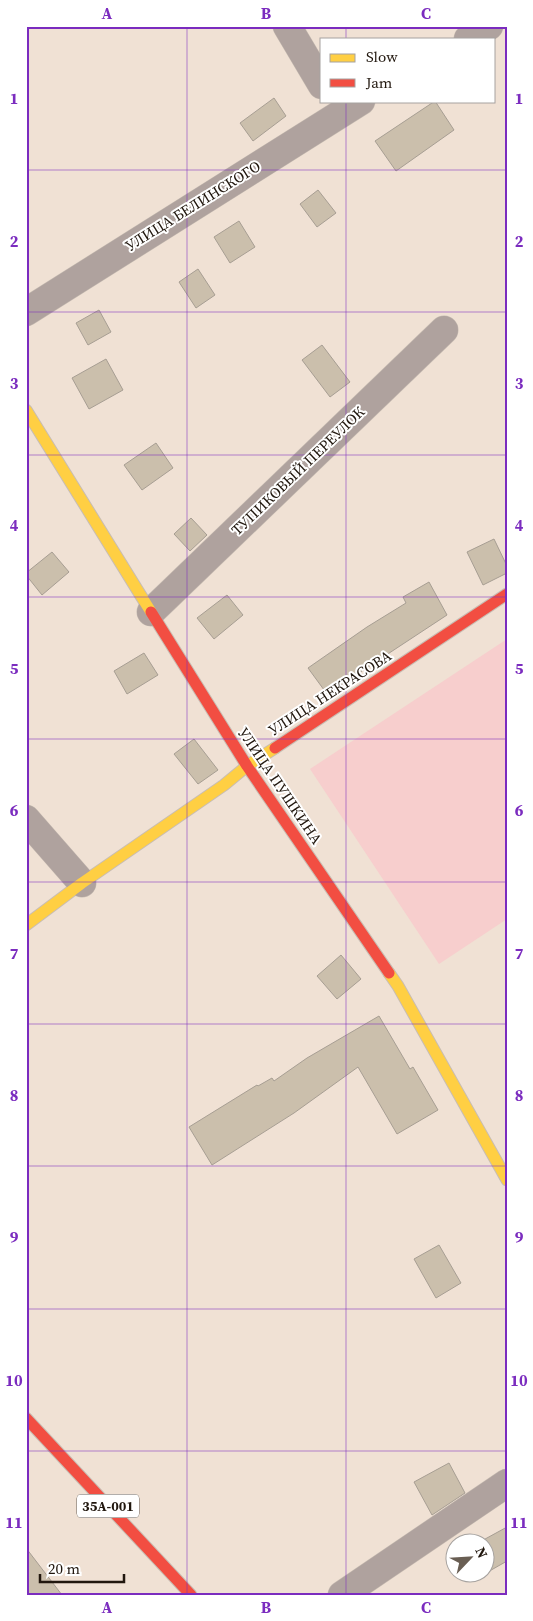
<svg xmlns="http://www.w3.org/2000/svg" width="533" height="1621" viewBox="0 0 533 1621" font-family="'Source Serif 4',serif">
	<rect width="100%" height="100%" fill="#f0e1d4"/>
	<polygon fill="#f7cecd" points="507,639 507,919 439,964 310,769"/>
	<g fill="#cbbfac" stroke="#a79e93">
		<polygon points="274,98 286,116 253,141 240,123"/>
		<polygon points="435,101 454,130 396,171 375,141"/>
		<polygon points="318,190 336,213 317,227 300,204"/>
		<polygon points="239,221 255,247 230,263 214,237"/>
		<polygon points="198,269 215,295 196,308 179,282"/>
		<polygon points="99,310 111,332 88,345 76,323"/>
		<polygon points="322,345 350,382 330,397 302,360"/>
		<polygon points="106,359 123,390 89,409 72,378"/>
		<polygon points="156,443 173,468 142,490 124,465"/>
		<polygon points="191,518 207,535 190,551 174,534"/>
		<polygon points="494,539 507,566 507,573 483,585 467,552"/>
		<polygon points="52,552 69,572 42,595 26,575 26,573"/>
		<polygon points="429,582 447,615 327,694 308,668 367,627 406,603 403,597"/>
		<polygon points="227,595 243,615 214,639 197,618"/>
		<polygon points="144,653 158,675 127,694 114,671"/>
		<polygon points="194,739 218,770 198,784 174,754"/>
		<polygon points="341,955 361,979 337,999 317,976"/>
		<polygon points="379,1016 410,1069 413,1067 438,1110 397,1134 358,1067 294,1113 212,1165 189,1127 257,1085 258,1086 272,1078 274,1081 307,1058"/>
		<polygon points="439,1245 461,1283 436,1298 414,1259"/>
		<polygon points="449,1463 465,1493 432,1515 414,1482"/>
		<polygon points="507,1527 507,1561 486,1573 486,1544 476,1544"/>
		<polygon points="26,1548 62,1595 26,1595"/>
	</g>
	<g fill="none" stroke-linecap="round" stroke-linejoin="round">
		<g stroke="#c8bdb3" stroke-width="29">
			<g id="street">
				<polyline points="287,26 322,85"/>
				<polyline points="468,39 489,26"/>
				<polyline points="26,312 361,101"/>
				<polyline points="151,612 444,330"/>
				<polyline points="26,819 82,883"/>
				<polyline points="342,1595 507,1483"/>
			</g>
		</g>
		<g stroke="#c8bdb3" stroke-width="13">
			<g id="slow">
				<polyline points="26,410 151,612"/>
				<polyline points="26,925 82,883 224,785 247,766 275,748"/>
				<polyline points="389,973 398,986 507,1180"/>
			</g>
		</g>
		<g stroke="#c8bdb3" stroke-width="13">
			<g id="jam">
				<polyline points="151,612 247,766 389,973"/>
				<polyline points="275,748 507,594"/>
				<polyline points="26,1418 191,1595"/>
			</g>
		</g>
		<use href="#street" stroke="#afa29e" stroke-width="28"/>
		<use href="#slow" stroke="#ffcf43" stroke-width="11"/>
		<use href="#jam" stroke="#f24e42" stroke-width="11"/>
	</g>
	<path fill="none" stroke="#7b2cbf" stroke-width="1" stroke-opacity="0.55" d="M187,26V1595M346,26V39M346,101V1595M26,170H507M26,312H507M26,455H507M26,597H507M26,739H507M26,882H507M26,1024H507M26,1166H507M26,1309H507M26,1451H507"/>
	<g text-anchor="middle" stroke-width="4" stroke-linejoin="round" paint-order="stroke">
		<rect fill="#fff" stroke="#645d56" stroke-width="1" x="77" y="1494.5" width="62" height="23" rx="4"/>
		<g font-size="14" font-weight="bold" fill="#21170e">
			<text x="108" y="1511">35А-001</text>
		</g>
		<g font-size="15" fill="#21170e" stroke="#fff">
			<text transform="translate(193 206) rotate(-32)" y="5">УЛИЦА БЕЛИНСКОГО</text>
			<text transform="translate(298 471) rotate(-44)" y="5">ТУПИКОВЫЙ ПЕРЕУЛОК</text>
			<text transform="translate(330 693) rotate(-33)" y="5">УЛИЦА НЕКРАСОВА</text>
			<text transform="translate(280 786) rotate(56)" y="5">УЛИЦА ПУШКИНА</text>
		</g>
	</g>
	<rect width="533" height="1621" fill="none" stroke="#ffffff" stroke-width="55"/>
	<rect x="320" y="38" width="175" height="65" fill="#ffffff" stroke="#a6a29f"/>
	<rect x="330" y="54" width="25" height="8" fill="#ffcf43" stroke="#a6a29f"/>
	<text x="366" y="62" font-size="15" fill="#21170e">Slow</text>
	<rect x="330" y="79" width="25" height="8" fill="#f24e42" stroke="#a6a29f"/>
	<text x="366" y="88" font-size="15" fill="#21170e">Jam</text>
	<g transform="translate(470 1558) rotate(65)"><circle r="24" fill="#ffffff" stroke="#a6a29f"/>
	<path d="M0-4L9 19L0 12L-9 19Z" fill="#695e53"/>
	<text y="-8" font-size="14" font-weight="bold" text-anchor="middle" fill="#21170e">N</text>
	</g>
	<path d="M40 1574v8h84v-8" fill="none" stroke="#21170e" stroke-width="2.5"/>
	<text x="48" y="1574" font-size="15" fill="#21170e" stroke="#ffffff" stroke-width="4" paint-order="stroke">20 m</text>
	<rect x="28" y="28" width="478" height="1566" fill="none" stroke="#7b2cbf" stroke-width="2"/>
	<g font-size="16" text-anchor="middle" font-weight="bold" fill="#7b2cbf">
		<text x="107" y="19">A</text>
		<text x="266" y="19">B</text>
		<text x="426" y="19">C</text>
		<text x="14" y="104">1</text>
		<text x="519" y="104">1</text>
		<text x="14" y="247">2</text>
		<text x="519" y="247">2</text>
		<text x="14" y="389">3</text>
		<text x="519" y="389">3</text>
		<text x="14" y="531">4</text>
		<text x="519" y="531">4</text>
		<text x="14" y="674">5</text>
		<text x="519" y="674">5</text>
		<text x="14" y="816">6</text>
		<text x="519" y="816">6</text>
		<text x="14" y="959">7</text>
		<text x="519" y="959">7</text>
		<text x="14" y="1101">8</text>
		<text x="519" y="1101">8</text>
		<text x="14" y="1243">9</text>
		<text x="519" y="1243">9</text>
		<text x="14" y="1386">10</text>
		<text x="519" y="1386">10</text>
		<text x="14" y="1528">11</text>
		<text x="519" y="1528">11</text>
		<text x="107" y="1613">A</text>
		<text x="266" y="1613">B</text>
		<text x="426" y="1613">C</text>
	</g>
</svg>
